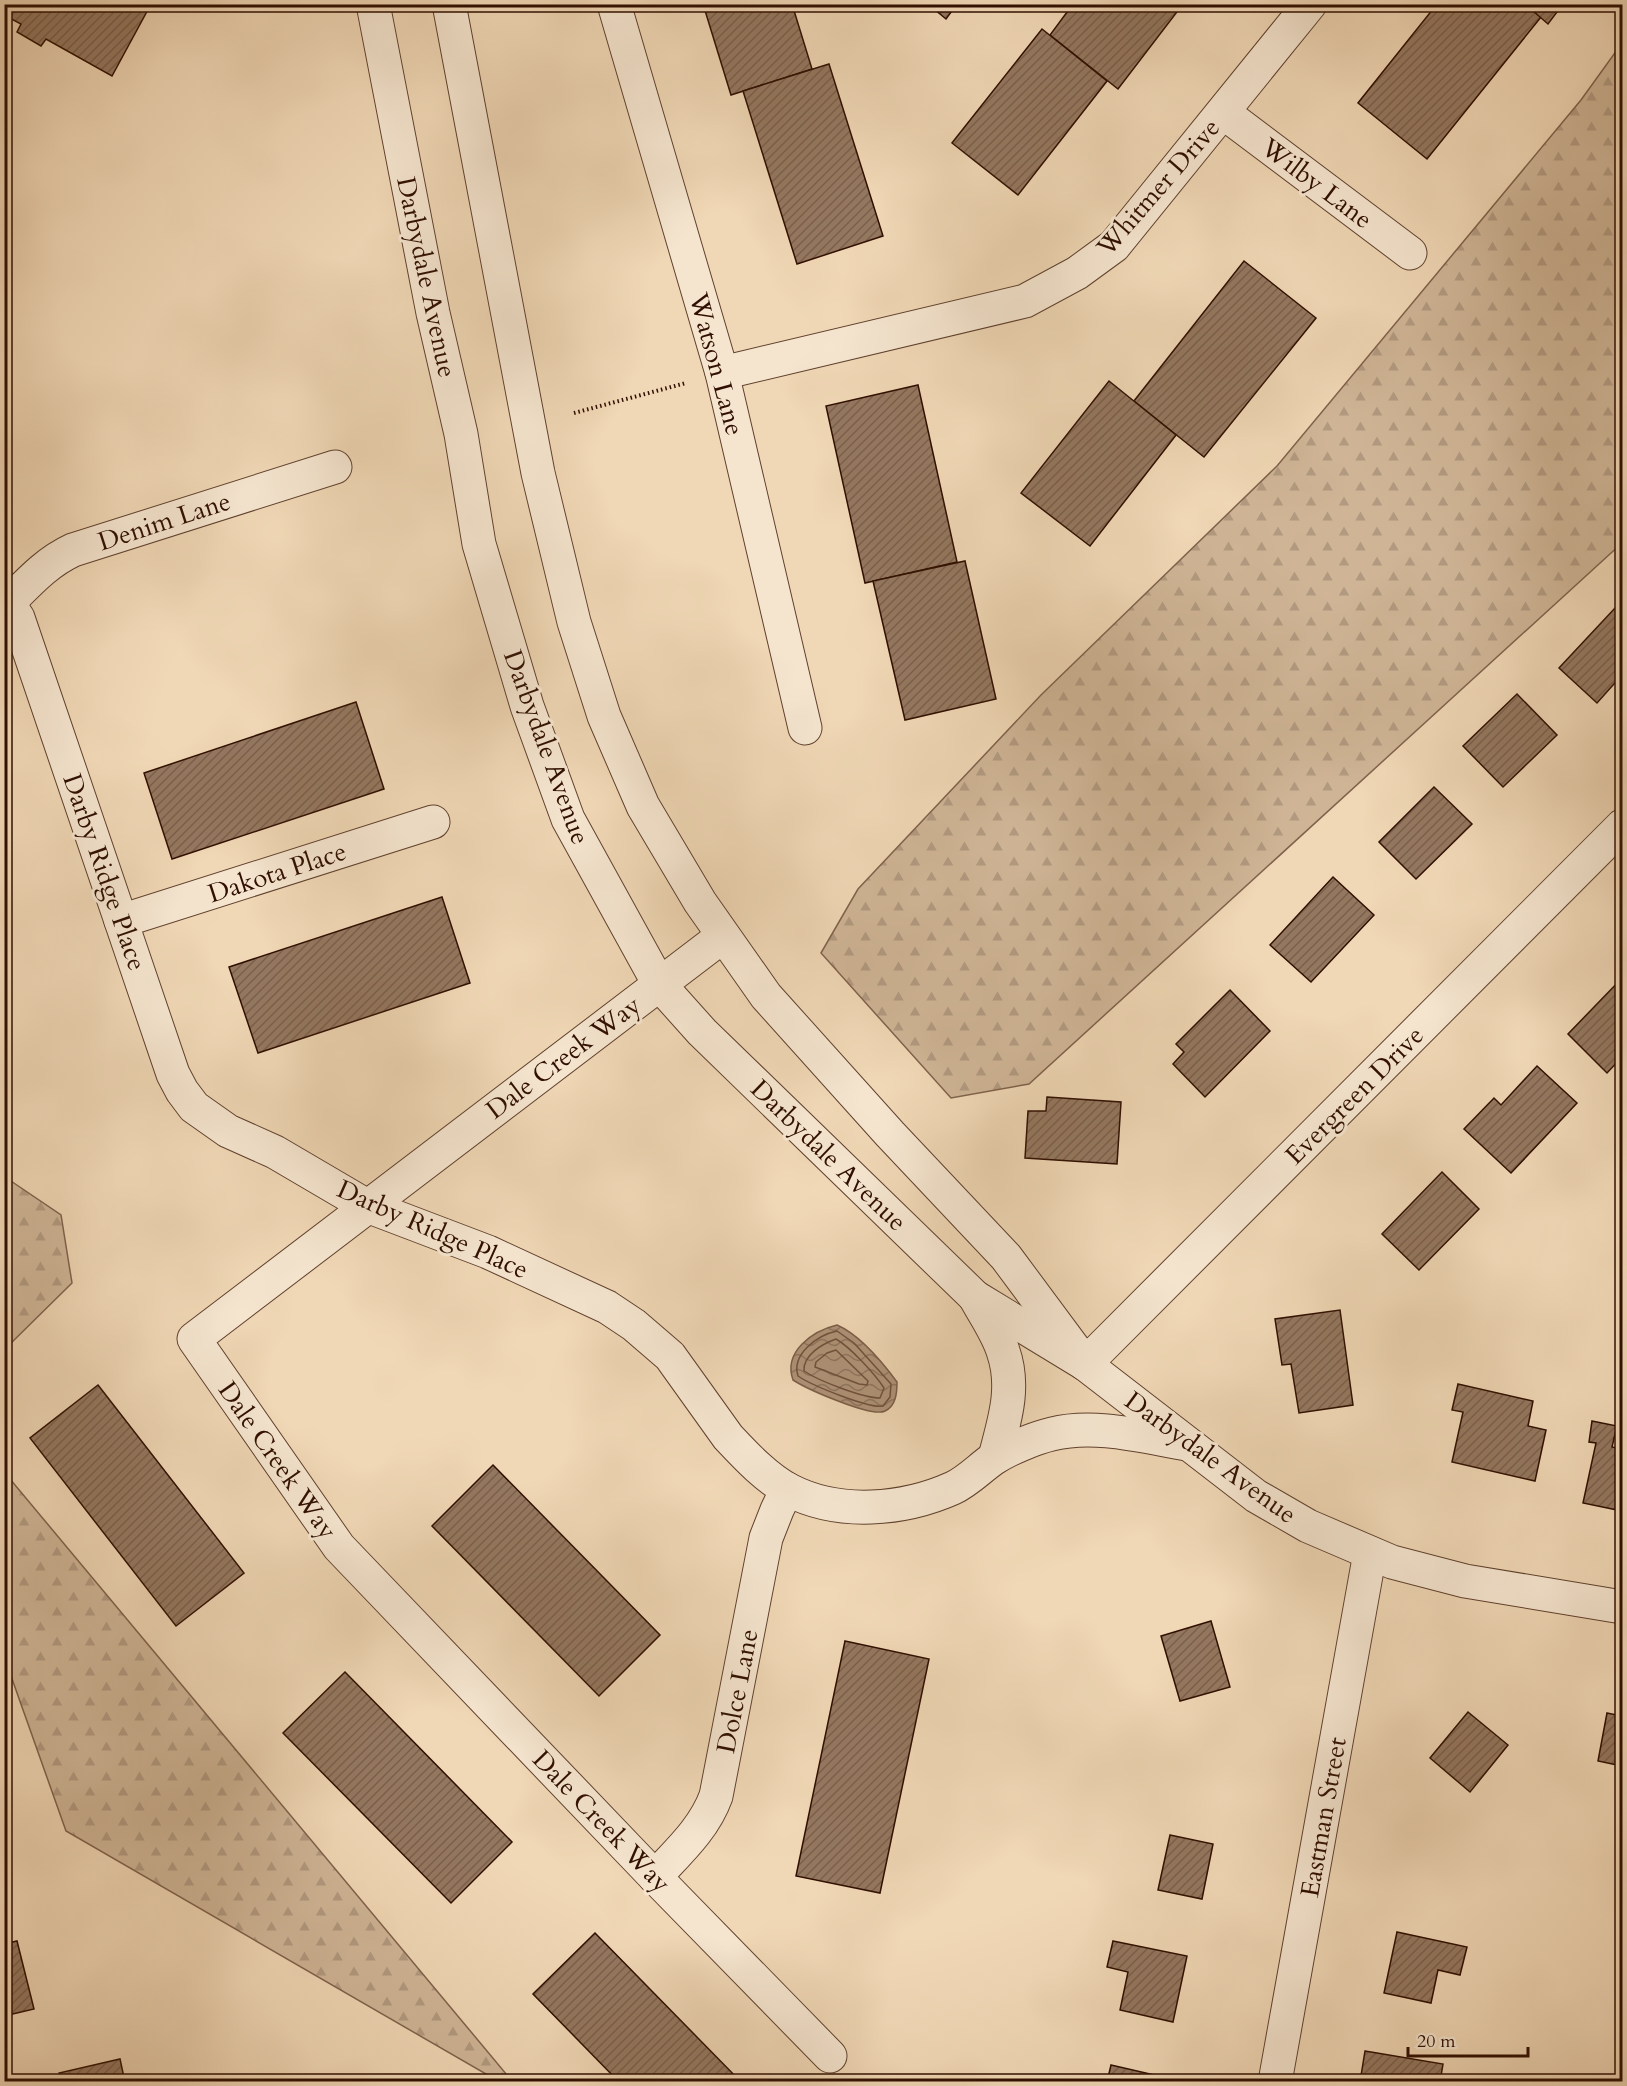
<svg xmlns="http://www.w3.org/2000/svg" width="1627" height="2086" viewBox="0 0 1627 2086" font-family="Cardo,serif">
	<defs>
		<pattern id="forest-firs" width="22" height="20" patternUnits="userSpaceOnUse" patternTransform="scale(1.5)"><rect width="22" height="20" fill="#cfb596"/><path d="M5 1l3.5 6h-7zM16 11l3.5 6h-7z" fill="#b29a80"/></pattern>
		<pattern id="water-waves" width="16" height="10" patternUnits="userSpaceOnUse" patternTransform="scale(1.5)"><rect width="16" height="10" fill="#af9378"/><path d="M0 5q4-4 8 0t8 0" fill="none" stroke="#8f7660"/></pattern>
		<pattern id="building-hatch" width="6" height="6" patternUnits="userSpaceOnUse" patternTransform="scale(1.5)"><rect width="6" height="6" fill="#94775f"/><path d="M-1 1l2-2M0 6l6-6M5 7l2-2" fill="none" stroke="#79604c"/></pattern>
	</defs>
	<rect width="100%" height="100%" fill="#f0d7b5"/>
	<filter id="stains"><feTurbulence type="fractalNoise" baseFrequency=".00333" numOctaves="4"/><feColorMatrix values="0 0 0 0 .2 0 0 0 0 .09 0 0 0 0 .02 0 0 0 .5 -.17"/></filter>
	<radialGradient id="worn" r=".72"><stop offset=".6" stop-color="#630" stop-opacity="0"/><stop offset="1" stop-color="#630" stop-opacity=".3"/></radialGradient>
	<g fill="url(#forest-firs)" stroke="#80624c" stroke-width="1.5">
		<polygon points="1622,43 1622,543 1029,1084 951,1098 821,953 858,889 1041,695 1277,466 1581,100"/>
		<polygon points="5,1177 61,1215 72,1283 5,1349"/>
		<polygon points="5,1473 512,2081 498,2081 66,1831 5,1659"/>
	</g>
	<path fill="url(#water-waves)" stroke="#7c5e48" stroke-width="1.5" d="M837,1325C860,1335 883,1363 897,1382C897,1393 896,1406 885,1411C872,1418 807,1389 793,1380C783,1352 812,1331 837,1325Z"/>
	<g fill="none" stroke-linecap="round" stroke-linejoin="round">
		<g stroke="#70513c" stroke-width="1.5">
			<path d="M837,1331L854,1343L891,1384L890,1397L883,1406C869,1409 811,1385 798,1376C791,1354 818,1335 837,1331Z"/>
			<path d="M836,1339C850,1347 875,1374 884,1388L880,1398C863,1398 819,1381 804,1371C803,1355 822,1344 836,1339Z"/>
			<polygon points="836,1350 868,1381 867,1385 859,1384 815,1367 816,1362 827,1353"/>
		</g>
	</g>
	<g fill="url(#building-hatch)" stroke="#300f01" stroke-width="1.5">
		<polygon points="4,4 151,4 112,76 46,39 41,46 17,32 21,24 4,15"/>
		<polygon points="703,4 792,4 812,69 731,95"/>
		<polygon points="928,4 957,4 946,19"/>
		<polygon points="1073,4 1183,4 1118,89 1050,35"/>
		<polygon points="1437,4 1525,4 1541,17 1427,159 1358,103"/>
		<polygon points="1525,4 1563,4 1548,24"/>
		<polygon points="1042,29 1107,81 1018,195 952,143"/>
		<polygon points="829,64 883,236 797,264 743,91"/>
		<polygon points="1244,261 1316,318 1204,457 1134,401"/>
		<polygon points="1109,381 1176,435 1090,546 1021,493"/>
		<polygon points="918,385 957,562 865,583 826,406"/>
		<polygon points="965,561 996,699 905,720 873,581"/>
		<polygon points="1615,608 1622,615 1622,675 1597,703 1559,668"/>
		<polygon points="1517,694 1557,735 1503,787 1463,746"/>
		<polygon points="356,702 384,789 172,859 144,773"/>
		<polygon points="1434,787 1472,824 1416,879 1379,842"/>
		<polygon points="1333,877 1374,915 1311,982 1270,945"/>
		<polygon points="442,897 470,983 258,1053 229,967"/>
		<polygon points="1622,978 1622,1057 1607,1073 1568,1034"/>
		<polygon points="1230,990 1270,1031 1205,1097 1173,1064 1184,1052 1176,1044"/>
		<polygon points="1537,1066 1577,1103 1511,1173 1464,1129 1494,1098 1501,1105"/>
		<polygon points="1047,1097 1121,1102 1117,1164 1025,1158 1028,1111 1046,1111"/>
		<polygon points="1442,1172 1479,1209 1419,1270 1382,1234"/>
		<polygon points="1340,1310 1353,1405 1299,1413 1291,1364 1282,1365 1275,1319"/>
		<polygon points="1458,1384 1533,1401 1528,1426 1546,1430 1535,1481 1452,1462 1463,1412 1452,1410"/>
		<polygon points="98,1385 244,1573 176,1626 30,1438"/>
		<polygon points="1592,1421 1617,1426 1612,1447 1622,1449 1622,1511 1583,1503 1596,1443 1589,1442"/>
		<polygon points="493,1465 660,1635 599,1696 432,1526"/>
		<polygon points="1211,1621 1230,1687 1180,1701 1161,1636"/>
		<polygon points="845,1641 929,1659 880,1893 796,1876"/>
		<polygon points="345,1672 512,1842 451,1903 283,1733"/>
		<polygon points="1468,1712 1508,1745 1470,1792 1430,1758"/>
		<polygon points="1607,1713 1622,1716 1622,1766 1598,1761"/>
		<polygon points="1170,1835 1213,1844 1202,1899 1158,1890"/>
		<polygon points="1397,1932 1467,1947 1460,1975 1438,1970 1431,2003 1384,1993"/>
		<polygon points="595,1933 741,2082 619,2082 533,1994"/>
		<polygon points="17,1941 34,2009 4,2016 4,1944"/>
		<polygon points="1113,1941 1187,1956 1173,2022 1120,2010 1128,1972 1107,1967"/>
		<polygon points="1365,2051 1443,2064 1440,2082 1360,2082"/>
		<polygon points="120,2059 125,2082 61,2082 59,2073"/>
		<polygon points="1111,2065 1159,2076 1158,2082 1107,2082"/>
	</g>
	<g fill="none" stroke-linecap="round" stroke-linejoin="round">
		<g stroke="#60412e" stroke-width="35">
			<g id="minor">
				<polyline points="614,4 722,373 805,728"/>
				<polyline points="1224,113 1410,253"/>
				<polyline points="722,373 1025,301 1077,273 1114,246 1310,4"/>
				<path d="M4,597L18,618L173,1074L182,1091L194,1107L228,1131L275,1152L367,1206L488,1252L607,1307L634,1325L670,1356L728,1437C745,1455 766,1478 789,1490C839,1516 904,1510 953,1488C968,1481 980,1468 993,1459C1008,1449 1035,1438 1052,1434C1095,1423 1145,1437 1187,1444"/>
				<path d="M9,602C29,582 47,562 73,550L335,467"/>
				<polyline points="121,921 433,822"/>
				<polyline points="723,936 194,1339 339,1547 655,1877 830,2056"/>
				<path d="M975,1297C984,1314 997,1332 1003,1351C1016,1388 1004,1422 995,1457"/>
				<polyline points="1085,1364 1622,826"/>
				<path d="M655,1877C678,1852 704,1829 716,1796L766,1538L777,1510L787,1489"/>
				<polyline points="1275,2082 1370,1553"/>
			</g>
		</g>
		<g stroke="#60412e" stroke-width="35">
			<g id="tertiary">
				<polyline points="373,4 433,313 461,434 479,544 527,706 568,819 659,984 702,1032 975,1297 1085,1364 1256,1496 1308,1526 1392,1562 1465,1581 1622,1607"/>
				<polyline points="449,4 538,473 574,622 604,716 643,806 700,902 766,996 890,1134 1006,1257 1075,1350"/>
			</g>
		</g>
		<polyline stroke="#300f01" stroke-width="4" stroke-dasharray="1.5 3" stroke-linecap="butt" points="574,413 686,383"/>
		<use href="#minor" stroke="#f5e5cf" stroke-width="33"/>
		<use href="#tertiary" stroke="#f5e5cf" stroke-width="33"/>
	</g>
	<g text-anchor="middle" stroke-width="6" stroke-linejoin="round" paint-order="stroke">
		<g font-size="26" fill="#300f01" stroke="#f5e5cf">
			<text transform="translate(1317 183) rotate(37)" y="9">Wilby Lane</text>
			<text transform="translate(1158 187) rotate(-49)" y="9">Whitmer Drive</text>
			<text transform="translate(427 277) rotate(78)" y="9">Darbydale Avenue</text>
			<text transform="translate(717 364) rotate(75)" y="9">Watson Lane</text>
			<text transform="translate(164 521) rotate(-18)" y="9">Denim Lane</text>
			<text transform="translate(547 747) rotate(70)" y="9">Darbydale Avenue</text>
			<text transform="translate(105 872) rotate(71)" y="9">Darby Ridge Place</text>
			<text transform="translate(277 872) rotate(-18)" y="9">Dakota Place</text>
			<text transform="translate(563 1057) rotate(-37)" y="9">Dale Creek Way</text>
			<text transform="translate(1354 1095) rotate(-45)" y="9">Evergreen Drive</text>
			<text transform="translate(829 1155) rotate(44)" y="9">Darbydale Avenue</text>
			<text transform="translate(433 1229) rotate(24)" y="9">Darby Ridge Place</text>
			<text transform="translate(1211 1457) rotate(36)" y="9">Darbydale Avenue</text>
			<text transform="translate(278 1460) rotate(55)" y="9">Dale Creek Way</text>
			<text transform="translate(737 1691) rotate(-79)" y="9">Dolce Lane</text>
			<text transform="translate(1323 1817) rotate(-80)" y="9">Eastman Street</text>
			<text transform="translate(602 1821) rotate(46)" y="9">Dale Creek Way</text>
		</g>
	</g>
	<rect width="1627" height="2086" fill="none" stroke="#f0d7b5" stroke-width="24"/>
	<rect x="6" y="6" width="1615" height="2074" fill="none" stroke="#300f01" stroke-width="3"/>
	<rect x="12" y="12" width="1603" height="2062" fill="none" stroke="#300f01" stroke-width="1.5"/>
	<path d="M1408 2047v9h120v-9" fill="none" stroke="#300f01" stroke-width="3"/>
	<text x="1417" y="2047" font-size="18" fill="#300f01" stroke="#f5e5cf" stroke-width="4.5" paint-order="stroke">20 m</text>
	<rect width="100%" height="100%" filter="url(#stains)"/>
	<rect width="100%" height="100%" fill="url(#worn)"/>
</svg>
